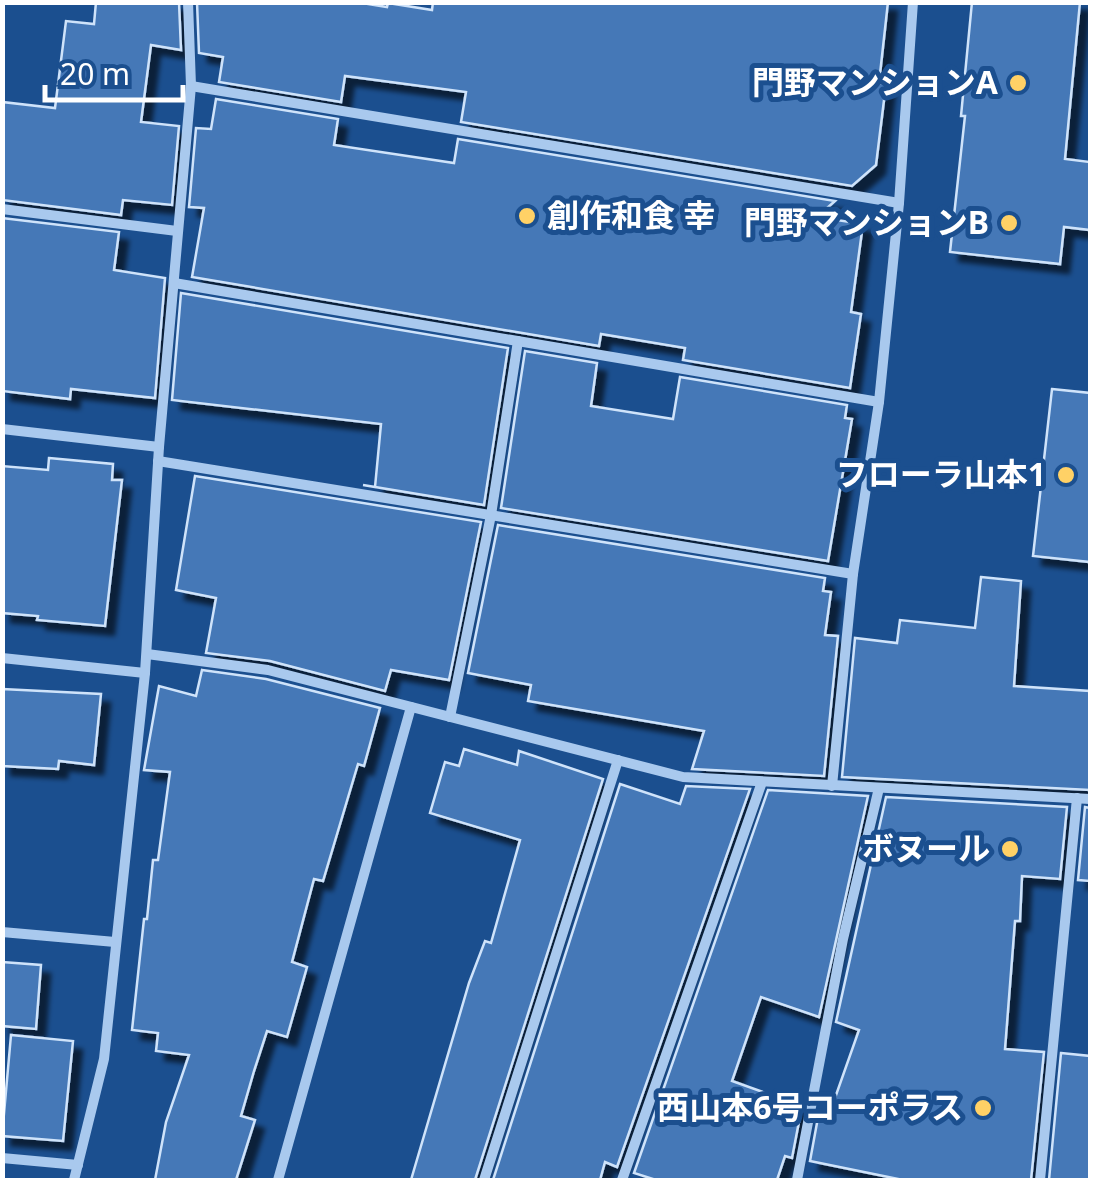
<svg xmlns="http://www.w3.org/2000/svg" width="1093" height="1183" viewBox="0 0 1093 1183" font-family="'Noto Sans','Noto Sans JP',sans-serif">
	<defs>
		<filter id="shadow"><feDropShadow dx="9" dy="9" stdDeviation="2.5" flood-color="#0009"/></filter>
	</defs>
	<rect width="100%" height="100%" fill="#1b4f8f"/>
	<g fill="#4478b7" stroke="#cfe3fa" stroke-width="2.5" filter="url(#shadow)">
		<polygon points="96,2 179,2 181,50 151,45 141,122 179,126 172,205 123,200 121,215 2,200 2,102 55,108 66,21 94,24"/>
		<polygon points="197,2 356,2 387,7 388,3 432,10 433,2 888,2 879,83 886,84 876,165 852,186 461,122 466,92 345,76 341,102 219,82 223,57 199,53"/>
		<polygon points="972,2 1080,2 1065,159 1090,162 1090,230 1064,227 1060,264 950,252 965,116 961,116"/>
		<polygon points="216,99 338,119 334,145 454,163 458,139 835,201 817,217 863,224 851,312 861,314 850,388 683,360 685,348 601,334 599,346 192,277 204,208 189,207 196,128 211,129"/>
		<polygon points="2,218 119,232 114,270 165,278 155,398 71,389 70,399 2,391"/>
		<polygon points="181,293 508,348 484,505 363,485 375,487 381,424 172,400"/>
		<polygon points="525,351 597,363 591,406 673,419 680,377 847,405 845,418 852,419 828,561 501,508"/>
		<polygon points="1052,389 1090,393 1090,562 1033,556"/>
		<polygon points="49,458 113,464 112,480 122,480 105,626 37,620 38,616 2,613 2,466 48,470"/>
		<polygon points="195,476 481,522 449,680 391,670 385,691 270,661 206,653 216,598 176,590"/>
		<polygon points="498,525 825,578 823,591 831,592 825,635 838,636 824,776 692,769 704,731 528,701 531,685 468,673"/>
		<polygon points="981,577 1021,581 1014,686 1090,691 1090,790 842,777 855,638 897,643 900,620 975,628"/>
		<polygon points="202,670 266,679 380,708 364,766 358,764 323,881 314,879 292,962 307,967 287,1037 267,1031 254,1071 241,1116 255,1120 236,1180 155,1180 166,1122 189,1055 156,1051 158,1033 132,1030 144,919 147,919 153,860 158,860 170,772 144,770 159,686 196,696"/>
		<polygon points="2,689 101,694 94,765 59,761 58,769 2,766"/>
		<polygon points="464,749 517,765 519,751 603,779 475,1180 411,1180 469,983 485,941 491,943 520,840 430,813 445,762 459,766"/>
		<polygon points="620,784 680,804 686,786 750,789 617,1167 605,1162 600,1180 493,1180"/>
		<polygon points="768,790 868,796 819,1017 761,997 732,1081 802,1106 792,1158 785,1156 777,1180 656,1180 634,1173"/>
		<polygon points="886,797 1067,807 1060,879 1022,876 1020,921 1015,921 1005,1049 1044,1052 1031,1180 903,1180 810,1161 819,1112 829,1115 859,1030 836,1022"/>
		<polygon points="1085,807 1090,808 1090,881 1078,880"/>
		<polygon points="2,962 41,965 36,1029 2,1026"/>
		<polygon points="11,1035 73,1041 63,1141 2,1136"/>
		<polygon points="1061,1053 1090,1056 1090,1180 1049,1180"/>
	</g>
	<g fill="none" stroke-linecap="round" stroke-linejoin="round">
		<g stroke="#a9c9ee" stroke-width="10">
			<polyline points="191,86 899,203"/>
			<polyline points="2,209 177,231"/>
			<polyline points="174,283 879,402"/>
			<polyline points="2,429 159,447"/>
			<polyline points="158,461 853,574"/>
			<polyline points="147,654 268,670 683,777 1090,799"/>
			<polyline points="2,658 145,673"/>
			<polyline points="450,717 491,515 518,341"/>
			<polyline points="832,786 853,574 879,402 899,203 913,2"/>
			<polyline points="2,932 115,942"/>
			<polyline points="2,1158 78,1165"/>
			<polyline points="74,1180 104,1059 145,673 159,447 191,86 188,2"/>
			<polyline points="278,1180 411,707"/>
			<polyline points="484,1180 618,760"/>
			<polyline points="622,1180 762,782"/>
			<polyline points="797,1180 843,939 879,788"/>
			<polyline points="1040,1180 1077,798"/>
		</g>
	</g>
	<g fill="#ffd166" stroke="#1b4f8f" stroke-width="4">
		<circle cx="1018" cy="83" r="10"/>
		<circle cx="527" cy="216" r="10"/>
		<circle cx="1009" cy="223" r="10"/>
		<circle cx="1066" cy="475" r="10"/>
		<circle cx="1010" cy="849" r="10"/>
		<circle cx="983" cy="1108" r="10"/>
	</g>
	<g text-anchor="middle" stroke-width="10" stroke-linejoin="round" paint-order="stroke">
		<g font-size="32" font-weight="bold" fill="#fff" stroke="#1b4f8f" text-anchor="end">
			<text x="998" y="94">門野マンションA</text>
			<text x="547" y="227" text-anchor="start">創作和食 幸</text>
			<text x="989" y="234">門野マンションB</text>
			<text x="1046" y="486">フローラ山本1</text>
			<text x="990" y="860">ボヌール</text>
			<text x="963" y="1119">西山本6号コーポラス</text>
		</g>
	</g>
	<rect width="1093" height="1183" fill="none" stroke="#ffffff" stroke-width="10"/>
	<path d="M45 85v15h138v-15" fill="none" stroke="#ffffff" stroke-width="5"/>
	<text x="60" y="85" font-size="30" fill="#ffffff" stroke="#1b4f8f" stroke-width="8" paint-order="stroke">20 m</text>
</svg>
